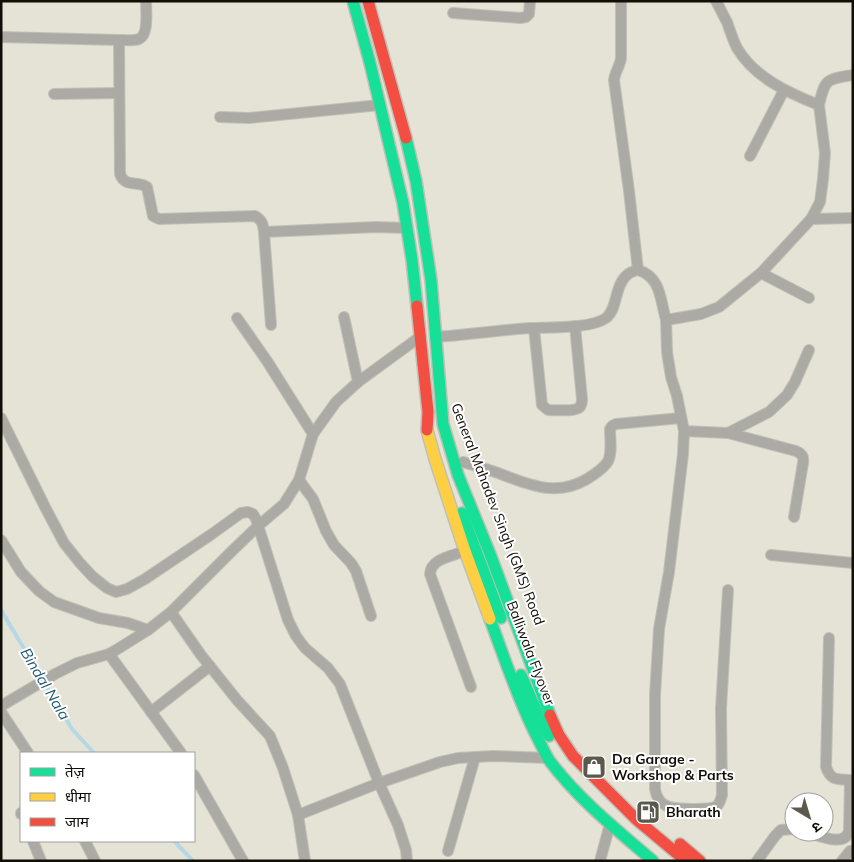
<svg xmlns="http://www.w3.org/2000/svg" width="854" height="862" viewBox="0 0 854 862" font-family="Mulish,'Noto Sans Devanagari',sans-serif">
	<rect width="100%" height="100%" fill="#e5e3d5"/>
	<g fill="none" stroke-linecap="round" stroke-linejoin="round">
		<g stroke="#b6d7e4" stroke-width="4">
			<polyline points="1,610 72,729 94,753"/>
			<polyline points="174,841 193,861"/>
		</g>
		<g stroke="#c1c0b6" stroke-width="12">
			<g id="street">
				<path d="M146,1C146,11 149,35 139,39C133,41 125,40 119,40L120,174C125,188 137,180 147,187L153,216L159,219L255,216C262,220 263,224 264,232L376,227L407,228"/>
				<path d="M621,1V58C620,66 615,72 614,80L629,191L638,270"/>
				<path d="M716,1C720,8 723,15 727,22C730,31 733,40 737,48C754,77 788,93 819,105L825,153L823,179L820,202L811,219L761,273L719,307L701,314L666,320L667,352L671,377L677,396L684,431L683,454L669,572L659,629L655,695V789C656,795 659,802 665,805C672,810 711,810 717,806C720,803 721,798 722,795L721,708L728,590"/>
				<polyline points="453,13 520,18 526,17 529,14 530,1"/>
				<polyline points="1,37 119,40"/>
				<polyline points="54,94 119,93"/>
				<path d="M819,105C825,79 826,79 853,75"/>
				<polyline points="220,117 249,118 380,105"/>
				<polyline points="750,156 784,90"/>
				<polyline points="811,219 853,218"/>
				<polyline points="264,232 271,325"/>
				<polyline points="761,273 809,298"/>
				<polyline points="344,317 358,382"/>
				<polyline points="237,318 267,361 313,434"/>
				<path d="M534,328L542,405L548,410C555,410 575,412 580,407C582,404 582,402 582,399L575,326"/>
				<path d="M435,337C467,335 499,330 531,328C549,327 591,329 606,318C618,309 614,286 627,275C630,272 634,271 638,270C661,277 660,299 666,320"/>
				<polyline points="1,418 45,507 64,543 80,563 93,577 107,588 116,592 127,589 145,579 212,534 241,513 248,512 253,514 256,519 288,620 296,636 305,648 328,668 340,684 379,783 398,825 406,850 407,861"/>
				<polyline points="684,431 728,433 769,412 787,395 795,382 809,350"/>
				<path d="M728,433L796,451C802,454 804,456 803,463L794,517"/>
				<path d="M463,462C472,465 482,467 492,471C525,482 553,499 587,479C614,462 611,459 610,429L612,426L616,424L681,418"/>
				<polyline points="299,480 313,499 326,531 334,545 351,563 356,571 371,616"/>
				<polyline points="1,540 21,572 39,591 54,602 99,618 128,623 148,630"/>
				<path d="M465,551C453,556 431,558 430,574L471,687"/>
				<polyline points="771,555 853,563"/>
				<polyline points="171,612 201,655 237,700 270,736 283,768 298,815 305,861"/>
				<path d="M829,638L826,767C831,781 837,779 850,780"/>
				<polyline points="109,654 181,753"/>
				<polyline points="1,706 55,674 77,663 109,654 116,650 148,630 171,612 232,551 258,526 284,504 299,480 313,434 336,402 358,382 421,336"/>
				<polyline points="1,712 28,753"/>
				<polyline points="151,712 210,666"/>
				<polyline points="194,775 243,861"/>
				<polyline points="21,813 21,814"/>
				<polyline points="298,815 379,783 440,762 458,758 493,756 548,758"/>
				<path d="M806,832C818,835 845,848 849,831L850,780H853"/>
				<polyline points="33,841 41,861"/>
				<polyline points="85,841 95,861"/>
				<polyline points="448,851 475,757"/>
				<polyline points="600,861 610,824"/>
				<polyline points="757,861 775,836 781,830 794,829"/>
				<polyline points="842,861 850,851"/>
			</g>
		</g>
		<g stroke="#c1c0b6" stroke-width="14">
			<g id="fast">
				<polyline points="353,1 370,63 403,203 412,260 417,306"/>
				<polyline points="406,138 416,181 431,280 443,424 458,475 490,554 550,715"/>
				<polyline points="462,513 501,618"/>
				<path d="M490,619C504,657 517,697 535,733C540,742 544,752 549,760C578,799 617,830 653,861"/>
				<polyline points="521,675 543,726 549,736"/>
			</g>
		</g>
		<g stroke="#c1c0b6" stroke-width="14">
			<polyline id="slow" points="427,430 435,459 465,551 490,619"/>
		</g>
		<g stroke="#c1c0b6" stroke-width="14">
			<g id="jam">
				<polyline points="368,1 406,138"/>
				<polyline points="417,306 428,412 427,430"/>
				<polyline points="550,715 559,735 573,756 637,820 686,861"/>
				<polyline points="680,844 700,861"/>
			</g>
		</g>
		<use href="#street" stroke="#acaaa5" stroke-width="10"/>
		<use href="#fast" stroke="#16e098" stroke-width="11"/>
		<use href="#slow" stroke="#ffcf43" stroke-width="11"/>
		<use href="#jam" stroke="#f24e42" stroke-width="11"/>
	</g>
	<defs>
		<g id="shop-square" transform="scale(1.25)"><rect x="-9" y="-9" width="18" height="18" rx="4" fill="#5b594e" stroke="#fff"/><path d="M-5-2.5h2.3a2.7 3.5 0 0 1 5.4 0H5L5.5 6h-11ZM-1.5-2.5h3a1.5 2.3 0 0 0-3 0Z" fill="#fff"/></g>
		<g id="fuel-square" transform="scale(1.25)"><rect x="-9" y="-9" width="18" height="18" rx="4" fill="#5b594e" stroke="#fff"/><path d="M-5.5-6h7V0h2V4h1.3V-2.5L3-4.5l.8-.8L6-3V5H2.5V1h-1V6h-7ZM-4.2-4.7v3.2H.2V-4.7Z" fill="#fff"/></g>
	</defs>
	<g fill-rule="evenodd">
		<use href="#shop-square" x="594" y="767"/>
		<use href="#fuel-square" x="648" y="812"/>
	</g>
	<g text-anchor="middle" stroke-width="4" stroke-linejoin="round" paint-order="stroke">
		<g font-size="14" fill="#100e06" stroke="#fff">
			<text transform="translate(498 514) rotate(69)" y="5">General Mahadev Singh (GMS) Road</text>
			<text transform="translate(531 653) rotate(69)" y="5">Balliwala Flyover</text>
		</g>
		<g font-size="14" font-weight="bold" fill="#100e06" stroke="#fff" text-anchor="start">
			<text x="612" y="764">Da Garage -<tspan x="612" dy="16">Workshop &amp; Parts</tspan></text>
			<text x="666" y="817">Bharath</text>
		</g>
		<g font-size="15" font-style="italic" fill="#1e5872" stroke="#fff">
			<text transform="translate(45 684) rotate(59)" y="5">Bindal Nala</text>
		</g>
	</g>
	<rect width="854" height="862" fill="none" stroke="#100e06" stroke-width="5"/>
	<rect x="20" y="752" width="175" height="90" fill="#ffffff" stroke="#9f9f9b"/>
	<rect x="30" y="768" width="25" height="8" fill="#16e098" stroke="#9f9f9b"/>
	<text x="65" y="777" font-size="15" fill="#100e06">तेज़</text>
	<rect x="30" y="793" width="25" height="8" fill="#ffcf43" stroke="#9f9f9b"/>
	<text x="65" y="802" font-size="15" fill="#100e06">धीमा</text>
	<rect x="30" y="818" width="25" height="8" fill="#f24e42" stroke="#9f9f9b"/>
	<text x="65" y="827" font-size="15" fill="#100e06">जाम</text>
	<g transform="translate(809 817) rotate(142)"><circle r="24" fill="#ffffff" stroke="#9f9f9b"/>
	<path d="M0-4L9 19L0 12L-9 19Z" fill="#5b594e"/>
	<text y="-8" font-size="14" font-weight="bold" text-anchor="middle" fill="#100e06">उ</text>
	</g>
</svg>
